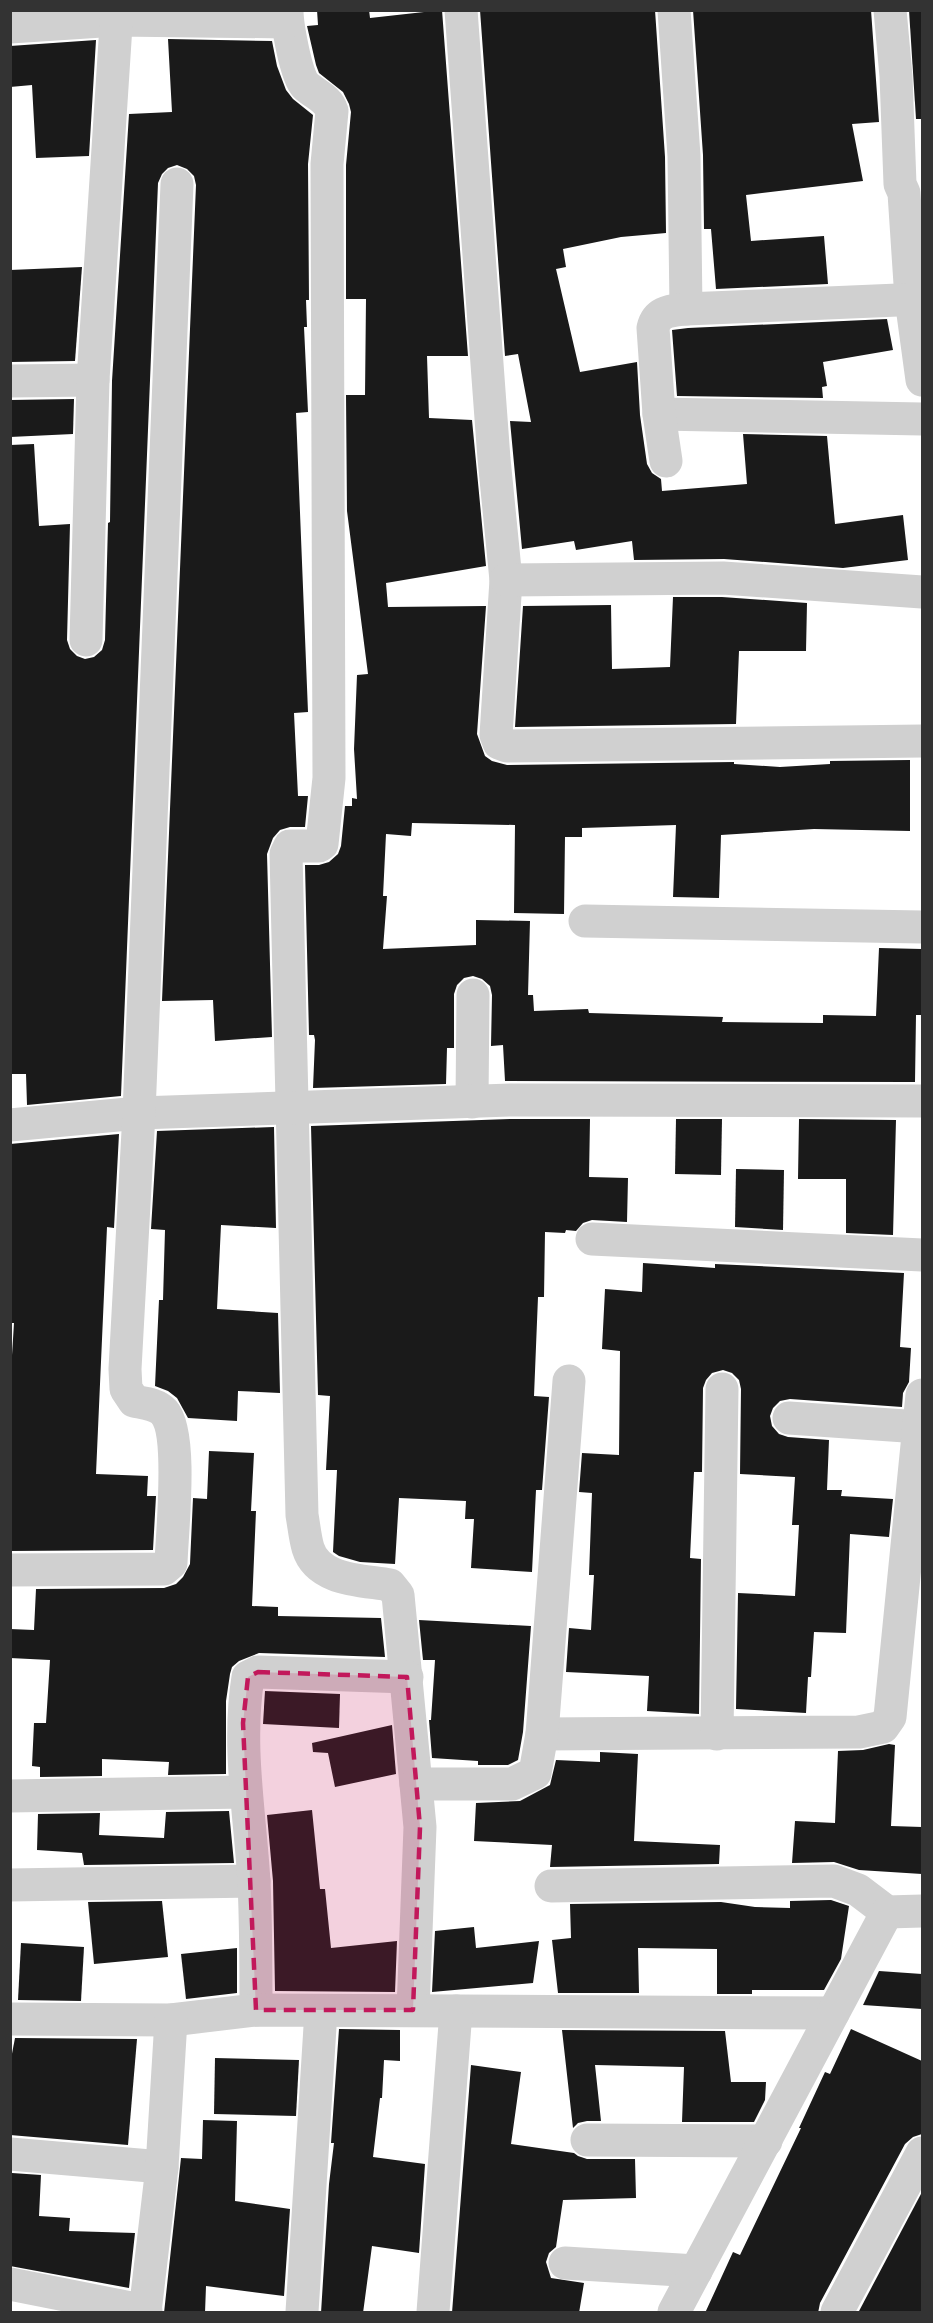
<svg xmlns="http://www.w3.org/2000/svg" width="933" height="2323" viewBox="0 0 933 2323" font-family="Mulish,sans-serif">
	<rect width="100%" height="100%" fill="#fff"/>
	<g fill="#1a1a1a">
		<polygon points="317,10 369,10 370,18 442,10 468,356 427,356 429,418 472,420 486,566 386,583 388,607 486,606 477,734 485,756 492,761 507,765 734,762 734,764 780,767 830,764 830,761 910,760 910,831 814,829 721,835 719,898 673,897 676,825 582,828 582,837 565,837 564,914 514,913 515,825 412,823 411,836 386,834 383,896 387,896 383,949 476,945 476,920 530,921 528,995 533,995 534,1011 588,1009 589,1013 723,1017 722,1022 823,1023 823,1015 876,1016 879,948 922,949 922,1015 916,1015 915,1082 505,1081 503,1045 491,1046 492,995 490,986 482,979 473,976 464,978 457,985 454,994 454,1048 447,1048 446,1084 313,1088 315,1040 314,1035 309,1035 305,865 319,865 329,862 338,854 341,846 345,806 352,806 352,798 357,799 354,749 357,675 368,674 347,511 346,395 365,395 366,299 346,299 346,165 351,112 349,104 343,92 319,73 316,65 307,26 318,25"/>
		<polygon points="480,10 655,10 665,157 666,233 621,237 563,249 566,267 556,269 580,372 637,362 640,415 647,464 652,473 661,479 662,491 747,484 743,434 827,436 835,524 903,515 908,560 843,568 724,559 634,560 632,541 576,550 574,541 522,549 510,421 531,422 518,354 505,356"/>
		<polygon points="693,10 871,10 879,122 852,124 863,181 746,195 751,241 824,236 828,284 716,289 711,229 704,229 703,155"/>
		<polygon points="909,10 922,10 922,119 916,119"/>
		<polygon points="168,39 272,41 277,66 286,90 293,99 313,115 308,164 309,300 306,300 307,327 304,327 308,412 296,413 308,712 294,713 298,796 308,796 305,827 290,827 280,830 273,838 267,854 272,1037 215,1041 213,1000 162,1001 196,185 194,176 187,169 177,165 168,168 162,174 158,183 121,1096 27,1105 26,1074 10,1074 10,445 34,444 39,526 70,524 67,640 70,649 77,656 85,659 94,657 102,650 105,640 108,523 110,522 112,381 129,114 172,112"/>
		<polygon points="96,40 89,156 36,158 32,85 10,87 10,46"/>
		<polygon points="82,267 75,361 10,362 10,270"/>
		<polygon points="887,319 893,350 823,362 827,386 822,387 823,398 677,396 672,330 688,328"/>
		<polygon points="74,399 73,434 10,437 10,400"/>
		<polygon points="673,597 722,597 807,603 806,651 739,651 736,724 515,727 523,606 611,605 612,669 670,667"/>
		<polygon points="511,1119 590,1119 589,1177 628,1178 627,1222 592,1220 583,1223 576,1231 566,1230 565,1233 545,1232 544,1297 538,1297 534,1396 549,1397 542,1490 536,1490 532,1572 471,1568 474,1519 465,1519 466,1501 399,1498 395,1564 360,1562 339,1556 333,1552 337,1470 326,1470 330,1396 318,1395 311,1126"/>
		<polygon points="676,1119 722,1119 721,1175 675,1174"/>
		<polygon points="799,1119 896,1120 893,1235 846,1233 846,1179 798,1179"/>
		<polygon points="274,1127 276,1228 221,1225 217,1309 278,1313 280,1393 238,1391 237,1421 188,1418 177,1398 168,1391 155,1386 159,1300 163,1300 165,1230 151,1229 157,1131"/>
		<polygon points="119,1134 114,1228 107,1227 96,1474 148,1476 147,1496 156,1496 153,1550 10,1551 10,1387 14,1323 10,1323 10,1144"/>
		<polygon points="736,1169 784,1170 783,1230 735,1227"/>
		<polygon points="643,1263 715,1268 715,1264 904,1273 900,1347 911,1348 909,1382 903,1393 902,1407 790,1399 780,1401 773,1408 770,1416 772,1426 779,1434 788,1437 829,1440 827,1490 842,1490 841,1496 893,1499 889,1537 850,1534 846,1633 814,1632 811,1677 808,1677 806,1713 736,1709 738,1593 795,1596 799,1525 792,1525 795,1477 740,1474 741,1389 739,1380 732,1373 723,1370 712,1373 706,1380 703,1388 702,1472 694,1472 690,1558 701,1559 699,1714 647,1711 649,1676 566,1672 569,1628 591,1630 594,1575 589,1575 592,1493 579,1492 582,1453 619,1455 620,1351 602,1349 605,1289 642,1292"/>
		<polygon points="209,1451 254,1453 251,1511 256,1511 252,1606 278,1607 278,1616 381,1618 385,1657 259,1653 239,1661 232,1667 230,1674 226,1701 226,1774 168,1775 169,1762 102,1759 102,1776 40,1777 40,1767 32,1766 34,1723 46,1723 50,1660 10,1658 10,1629 34,1630 36,1589 164,1588 176,1584 183,1577 190,1564 193,1498 207,1499"/>
		<polygon points="419,1620 531,1626 523,1732 518,1760 508,1765 478,1765 478,1761 432,1758 429,1720 431,1720 435,1660 423,1660"/>
		<polygon points="265,1691 340,1694 339,1728 263,1724"/>
		<polygon points="392,1725 396,1774 335,1787 328,1753 313,1752 312,1743"/>
		<polygon points="889,1744 895,1745 891,1826 922,1827 922,1874 859,1870 834,1862 792,1863 795,1821 835,1823 838,1751 863,1750"/>
		<polygon points="600,1752 638,1754 634,1841 720,1845 719,1864 550,1867 552,1845 474,1841 476,1803 520,1801 550,1785 556,1760 600,1762"/>
		<polygon points="312,1810 320,1889 325,1889 331,1948 397,1941 395,1992 275,1991 273,1881 267,1815"/>
		<polygon points="229,1811 234,1863 84,1865 82,1853 37,1850 38,1814 100,1813 99,1835 164,1838 166,1812"/>
		<polygon points="831,1900 849,1906 841,1959 824,1990 752,1990 752,1994 717,1994 717,1949 638,1948 639,1993 558,1993 552,1940 571,1938 570,1904 721,1902 755,1907 790,1908 790,1901"/>
		<polygon points="162,1901 168,1957 94,1964 88,1902"/>
		<polygon points="474,1927 476,1948 539,1941 533,1983 432,1992 435,1931"/>
		<polygon points="21,1943 84,1947 81,2001 18,2000"/>
		<polygon points="237,1948 237,1993 186,1999 181,1954"/>
		<polygon points="879,1971 922,1974 922,2009 863,2005"/>
		<polygon points="339,2029 400,2030 400,2061 384,2060 382,2098 380,2098 373,2157 425,2164 419,2253 372,2246 363,2313 321,2313 329,2184 334,2143 331,2143"/>
		<polygon points="851,2029 922,2061 922,2134 913,2137 905,2144 820,2303 818,2313 705,2313 733,2252 740,2255 801,2128 799,2128 825,2072 830,2074"/>
		<polygon points="562,2030 725,2031 731,2082 766,2082 765,2100 754,2122 682,2122 684,2067 595,2065 601,2121 587,2121 578,2123 573,2128"/>
		<polygon points="15,2038 137,2039 128,2145 10,2135 10,2064"/>
		<polygon points="215,2058 299,2060 296,2116 214,2114"/>
		<polygon points="471,2065 521,2072 511,2144 574,2153 578,2156 587,2159 635,2159 636,2198 563,2200 556,2247 549,2253 546,2262 551,2278 584,2283 579,2313 452,2313"/>
		<polygon points="203,2120 237,2121 235,2201 290,2209 284,2296 206,2286 205,2313 164,2313 181,2158 202,2159"/>
		<polygon points="12,2173 41,2175 39,2216 70,2218 69,2231 135,2233 129,2288 10,2266"/>
		<polygon points="922,2192 922,2313 858,2313"/>
	</g>
	<g fill="none" stroke-linecap="round" stroke-linejoin="round">
		<g stroke="#d0d0d0" stroke-width="33">
			<path d="M287,10C287,24 296,76 305,85C314,94 328,98 332,111L327,164L329,778L322,844L319,846H290L286,854L302,1515C304,1526 305,1538 308,1548C318,1581 362,1580 390,1585L398,1595L420,1827L413,2010"/>
			<polyline points="461,10 494,459 506,580 496,735 499,743 507,746 922,741"/>
			<polyline points="674,10 684,156 686,309"/>
			<polyline points="890,10 896,76 900,184 904,193 911,299 922,380"/>
			<polyline points="10,27 117,20 287,22"/>
			<polyline points="10,381 93,380"/>
			<polyline points="659,414 922,419"/>
			<path d="M666,461L659,414L653,328C657,311 670,311 686,309L922,299"/>
			<polyline points="506,580 723,578 922,592"/>
			<polyline points="86,640 93,380 117,10"/>
			<polyline points="585,921 922,927"/>
			<polyline points="472,1102 473,995"/>
			<polyline points="10,1125 139,1113 511,1100 922,1101"/>
			<polyline points="592,1239 922,1255"/>
			<polyline points="789,1418 920,1427"/>
			<path d="M10,1570L164,1569L171,1563C172,1532 183,1433 164,1412C157,1404 144,1403 134,1401L126,1389L125,1369L139,1113L177,184"/>
			<polyline points="542,1734 859,1732 883,1727 890,1717 922,1395"/>
			<polyline points="717,1734 722,1389"/>
			<polyline points="416,1784 512,1784 535,1773 542,1734 569,1381"/>
			<polyline points="10,1796 245,1792"/>
			<polyline points="10,1885 254,1881"/>
			<polyline points="551,1886 834,1881 858,1890 887,1912 922,1911"/>
			<path d="M256,2010C256,1968 256,1925 254,1882C250,1813 237,1746 248,1677L258,1672L407,1677"/>
			<polyline points="10,2019 171,2020 256,2010 833,2013"/>
			<polyline points="587,2140 766,2141"/>
			<polyline points="10,2154 162,2167"/>
			<polyline points="565,2263 696,2271"/>
			<polyline points="10,2284 146,2311"/>
			<polyline points="145,2312 162,2167 171,2020"/>
			<polyline points="302,2312 321,2011"/>
			<polyline points="433,2312 456,2011"/>
			<polyline points="674,2312 887,1912"/>
			<polyline points="837,2312 922,2153"/>
		</g>
	</g>
	<path fill="#c2185b" fill-opacity="0.2" stroke="#c2185b" stroke-width="4.5" stroke-dasharray="12 8" stroke-linejoin="round" d="M258,1672L407,1677L420,1827L413,2010H256L243,1723L248,1677Z"/>
	<rect width="933" height="2323" fill="none" stroke="#333333" stroke-width="24"/>
</svg>
